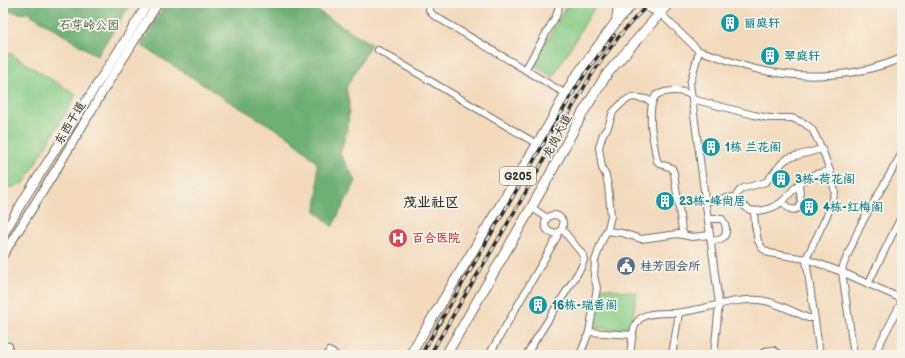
<svg xmlns="http://www.w3.org/2000/svg" width="905" height="358" viewBox="0 0 905 358" font-family="'Balsamiq Sans','LXGW WenKai TC',sans-serif">
	<rect width="100%" height="100%" fill="#f7f3e8"/>
	<filter id="ink" filterUnits="userSpaceOnUse"><feTurbulence type="fractalNoise" baseFrequency=".025" numOctaves="2"/><feDisplacementMap in="SourceGraphic" scale="8" xChannelSelector="R" yChannelSelector="G"/><feConvolveMatrix kernelMatrix="1 2 1 2 8 2 1 2 1" color-interpolation-filters="sRGB"/></filter>
	<filter id="wash" filterUnits="userSpaceOnUse"><feTurbulence type="fractalNoise" baseFrequency=".012" numOctaves="4" result="noise"/><feDisplacementMap in="SourceGraphic" scale="16" xChannelSelector="R" yChannelSelector="G"/><feGaussianBlur stdDeviation="0.9" result="paint"/><feColorMatrix in="noise" values="0 0 0 0 0 0 0 0 0 0 0 0 0 0 0 0 0 1.4 0 .05"/><feComposite in="paint" operator="in"/></filter>
	<g filter="url(#wash)">
		<rect width="100%" height="100%" fill="#f2dabb"/>
		<g fill="#89cd86" stroke="#5a7c58">
			<polygon points="568,3 597,3 553,77 533,65"/>
			<polygon points="3,49 76,95 24,183 3,190"/>
			<polygon points="600,287 637,293 630,332 594,327"/>
		</g>
		<g fill="#6eb073" stroke="#4c6e4f">
			<polygon points="3,3 131,3 97,56 27,12 25,14 9,11 3,30"/>
			<polygon points="166,3 305,3 371,44 346,88 349,104 348,126 340,154 356,181 332,227 316,211 318,191 317,163 291,138 227,100 141,45"/>
		</g>
	</g>
	<g filter="url(#ink)">
		<g fill="none" stroke-linecap="round" stroke-linejoin="round">
			<g stroke="#71685d" stroke-width="8">
				<g id="minor">
					<polyline points="431,3 429,10 433,15 566,94"/>
					<polyline points="660,13 699,51"/>
					<polyline points="378,50 537,144"/>
					<polyline points="699,51 690,84 719,304 714,355"/>
					<path d="M699,51C720,56 739,66 760,70C807,80 858,77 902,58"/>
					<polyline points="525,70 556,16 560,3"/>
					<polyline points="692,99 754,115 769,118 792,118 804,123 812,129 822,149 830,171 835,192 830,209 806,259 820,355"/>
					<polyline points="735,197 740,190 744,188 766,182 782,163 788,158 822,149"/>
					<path d="M706,201L735,197C746,208 748,213 764,210C789,204 788,190 806,178C813,173 822,173 830,171"/>
					<path d="M783,202C787,208 792,212 799,208L801,202L799,185"/>
					<polyline points="531,207 547,218"/>
					<polyline points="754,211 755,225 758,241 762,248 769,253 806,259 842,272 902,299"/>
					<circle cx="554" cy="224" r="9"/>
					<path d="M708,219H722C725,222 725,224 726,228C727,239 720,240 711,241"/>
					<polyline points="607,231 622,233 641,239 678,234 692,237 710,235"/>
					<path d="M684,235L682,230L674,173L672,168L660,164L657,161C654,143 645,110 656,95C668,90 679,89 691,95"/>
					<polyline points="868,284 902,215"/>
					<polyline points="589,332 633,335"/>
					<polyline points="3,345 9,346 5,355"/>
					<polyline points="327,355 329,351 336,355"/>
					<polyline points="489,355 557,237 558,232"/>
					<polyline points="526,355 581,268 584,260 583,255 562,229"/>
					<polyline points="580,355 589,332 597,288 594,276 595,261 601,243 608,228 611,216 608,185 606,176 602,168 599,147 603,134 608,127 613,112 622,103 628,99 632,97 646,99 652,102"/>
					<path d="M630,355C632,344 631,325 641,318C649,312 665,313 674,313C702,311 730,298 759,300C774,301 794,312 808,318H814"/>
					<polyline points="672,355 679,313"/>
					<polyline points="761,355 765,351 773,350 781,355"/>
					<polyline points="854,355 842,272 843,266 860,226 902,153"/>
					<polyline points="874,355 902,301"/>
				</g>
			</g>
			<g stroke="#71685d" stroke-width="10">
				<g id="major">
					<polyline points="639,3 660,13"/>
					<polyline points="616,22 618,3"/>
					<polyline points="3,235 24,199 124,42 148,3"/>
					<polyline points="3,255 59,165 109,81 158,3"/>
				</g>
			</g>
			<g stroke="#71685d" stroke-width="11">
				<g id="highway">
					<polyline points="410,355 550,123 574,79 616,22 633,3"/>
					<polyline points="446,355 546,182 582,114 607,74 669,3"/>
				</g>
			</g>
			<use href="#minor" stroke="#fff" stroke-width="6"/>
			<use href="#major" stroke="#fff" stroke-width="8"/>
			<use href="#highway" stroke="#fff" stroke-width="9"/>
			<g stroke="#2b2b2b" stroke-width="3.5">
				<g id="rail">
					<polyline points="421,355 574,91 589,68 614,35"/>
					<path d="M430,355C465,294 502,235 536,174C569,114 599,50 650,3"/>
				</g>
			</g>
			<use href="#rail" stroke="#f7f3e8" stroke-width="2" stroke-dasharray="6" stroke-linecap="butt"/>
		</g>
	</g>
	<defs>
		<g id="building-disc" transform="scale(1)"><circle r="9.5" fill="#0f9aa8" stroke="#f7f3e8"/><path d="M-4-6H4V6H1V3H-1V6H-4ZM-2.5-4.3h1.7v1.8h-1.7ZM.8-4.3h1.7v1.8H.8ZM-2.5-1h1.7V.8h-1.7ZM.8-1h1.7V.8H.8Z" fill="#fff"/></g>
		<g id="hospital-disc" transform="scale(1)"><circle r="9.5" fill="#e0444e" stroke="#f7f3e8"/><path d="M-5-5h3v3.5h4V-5h3V5h-3V1.5h-4V5h-3Z" fill="#fff"/></g>
		<g id="civic-disc" transform="scale(1)"><circle r="9.5" fill="#5c6f8a" stroke="#f7f3e8"/><path d="M-.6-6.5H3V-4.5H.6V-3L4-1V1h2V6H-6V1h2V-1L-.6-3ZM-1.2 2.5V6h2.4V2.5Z" fill="#fff"/></g>
	</defs>
	<g fill-rule="evenodd">
		<use href="#building-disc" x="730" y="23"/>
		<use href="#building-disc" x="770" y="56"/>
		<use href="#building-disc" x="711" y="147"/>
		<use href="#building-disc" x="781" y="179"/>
		<use href="#building-disc" x="665" y="201"/>
		<use href="#building-disc" x="809" y="207"/>
		<use href="#hospital-disc" x="398" y="238"/>
		<use href="#civic-disc" x="626" y="266"/>
		<use href="#building-disc" x="538" y="305"/>
	</g>
	<g text-anchor="middle" stroke-width="3.5" stroke-linejoin="round" paint-order="stroke">
		<rect fill="#f7f3e8" stroke="#686764" stroke-width="1" x="500" y="167" width="36" height="18" rx="3"/>
		<g font-size="11" font-weight="bold" fill="#2b2b2b">
			<text x="518" y="180">G205</text>
		</g>
		<g font-size="12" font-weight="bold" fill="#0d838f" stroke="#f7f3e8" text-anchor="start">
			<text x="744" y="27">丽庭轩</text>
			<text x="784" y="60">翠庭轩</text>
			<text x="725" y="151">1栋 兰花阁</text>
			<text x="795" y="183">3栋-荷花阁</text>
			<text x="679" y="205">23栋-峰尚居</text>
			<text x="823" y="211">4栋-红梅阁</text>
			<text x="552" y="309">16栋-瑞香阁</text>
		</g>
		<g font-size="12" fill="#475c46" stroke="#f7f3e8">
			<text x="89" y="29">石芽岭公园</text>
		</g>
		<g font-size="12" fill="#2b2b2b" stroke="#f7f3e8">
			<text transform="translate(70 123) rotate(-59)" y="4">东西干道</text>
			<text transform="translate(557 136) rotate(-62)" y="4">龙岗大道</text>
		</g>
		<g font-size="12" font-weight="bold" fill="#be3a42" stroke="#f7f3e8" text-anchor="start">
			<text x="412" y="242">百合医院</text>
		</g>
		<g font-size="12" font-weight="bold" fill="#4e5e75" stroke="#f7f3e8" text-anchor="start">
			<text x="640" y="270">桂芳园会所</text>
		</g>
		<g font-size="14" font-weight="bold" fill="#2b2b2b" stroke="#f7f3e8">
			<text x="431" y="207">茂业社区</text>
		</g>
	</g>
	<rect width="905" height="358" fill="none" stroke="#f7f3e8" stroke-width="16"/>
</svg>
